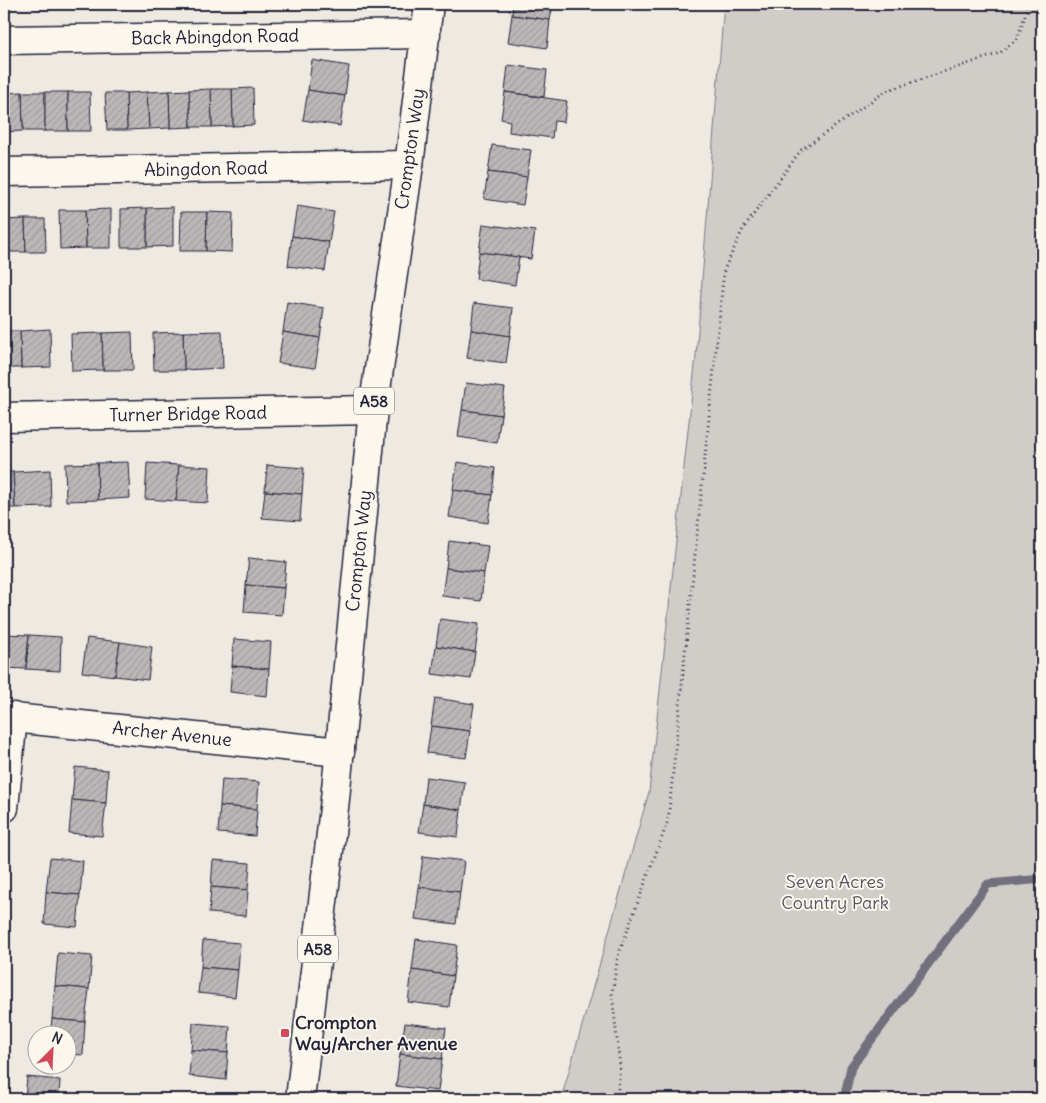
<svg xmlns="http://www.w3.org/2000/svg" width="1046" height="1103" viewBox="0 0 1046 1103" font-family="Delius,sans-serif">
	<defs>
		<pattern id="building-hatch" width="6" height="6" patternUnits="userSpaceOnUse" patternTransform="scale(1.25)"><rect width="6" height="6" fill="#bcb8b8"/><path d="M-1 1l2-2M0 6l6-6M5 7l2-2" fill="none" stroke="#a19e9f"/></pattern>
	</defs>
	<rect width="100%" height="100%" fill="#eeeae2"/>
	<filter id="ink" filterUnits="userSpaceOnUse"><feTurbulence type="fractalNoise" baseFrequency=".02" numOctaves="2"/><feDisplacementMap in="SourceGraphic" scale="10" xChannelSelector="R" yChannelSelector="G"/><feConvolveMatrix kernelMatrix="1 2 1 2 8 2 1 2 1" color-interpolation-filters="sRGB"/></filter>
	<g filter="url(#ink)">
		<polygon fill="#d0cdc9" stroke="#797882" points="724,4 1042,4 1042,1099 561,1099 649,792 696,356"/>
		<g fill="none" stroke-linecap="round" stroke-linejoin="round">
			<polyline stroke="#716f7c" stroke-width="9" points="844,1099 851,1067 988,884 1042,879"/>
		</g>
		<g fill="url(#building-hatch)" stroke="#22223b">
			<polygon points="513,4 553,4 550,20 512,15"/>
			<polygon points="512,15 550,20 547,48 508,42"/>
			<polygon points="312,60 349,66 345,96 308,90"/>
			<polygon points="508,65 547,70 544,97 505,92"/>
			<polygon points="253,88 254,125 233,126 232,89"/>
			<polygon points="211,89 232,89 233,126 212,127"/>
			<polygon points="211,89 212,127 191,127 189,90"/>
			<polygon points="189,90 191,127 170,128 169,91"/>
			<polygon points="308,90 345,96 340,126 303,120"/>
			<polygon points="169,91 170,128 149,129 147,92"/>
			<polygon points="22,92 45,92 45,131 23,131"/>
			<polygon points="22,92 23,131 4,132 4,93"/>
			<rect x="45" y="92" width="23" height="39"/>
			<polygon points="68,92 90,92 91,131 68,131"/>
			<polygon points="147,92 149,129 127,130 126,93"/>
			<polygon points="505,92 567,101 564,122 554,121 552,138 509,132 510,121 501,119"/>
			<polygon points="105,93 126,93 127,130 107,130"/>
			<polygon points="492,145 531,150 527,177 488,172"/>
			<polygon points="488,172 527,177 523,205 484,199"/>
			<polygon points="297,206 334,212 329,242 292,236"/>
			<polygon points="173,207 173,246 147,247 147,208"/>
			<polygon points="147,208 147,247 121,247 121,209"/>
			<polygon points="111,209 111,248 86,248 85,210"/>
			<polygon points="59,210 85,210 86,248 60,249"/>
			<polygon points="181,212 207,212 206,251 180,251"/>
			<polygon points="207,212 233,213 232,252 206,251"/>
			<polygon points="25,219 26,252 5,252 4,220"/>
			<polygon points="25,219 45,219 46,252 26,252"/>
			<polygon points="483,224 535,231 531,259 479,252"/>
			<polygon points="292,236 329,242 325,271 288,266"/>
			<polygon points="479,252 519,257 515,285 476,279"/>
			<polygon points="287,302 324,308 320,338 283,332"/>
			<polygon points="474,303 513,308 510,336 471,330"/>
			<polygon points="50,329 51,367 21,368 20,331"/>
			<polygon points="471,330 510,336 506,363 467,358"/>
			<polygon points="4,331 20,331 21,368 4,368"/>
			<polygon points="222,331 223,368 184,370 183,332"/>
			<polygon points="132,332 133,370 103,370 102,333"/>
			<polygon points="183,332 184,370 154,370 153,333"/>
			<polygon points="283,332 320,338 315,368 278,363"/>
			<polygon points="102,333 103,370 72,371 71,334"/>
			<polygon points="466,383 505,388 501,415 462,410"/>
			<polygon points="462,410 501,415 497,443 458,437"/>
			<polygon points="128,462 130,498 98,500 97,463"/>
			<polygon points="457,462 495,468 492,495 453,490"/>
			<polygon points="97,463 98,500 66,501 65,464"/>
			<polygon points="147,463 179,465 176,501 145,499"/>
			<polygon points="179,465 210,467 208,503 176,501"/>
			<polygon points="267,465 304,468 302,494 265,491"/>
			<polygon points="50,470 51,507 15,508 13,472"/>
			<polygon points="4,472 13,472 15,508 4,508"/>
			<polygon points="453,490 492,495 488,523 449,517"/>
			<polygon points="265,491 302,494 300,521 262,518"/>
			<polygon points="449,541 488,546 484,573 446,568"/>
			<polygon points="249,558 286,562 284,588 246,585"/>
			<polygon points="446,568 484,573 481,601 442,596"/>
			<polygon points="246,585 284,588 282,615 244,612"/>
			<polygon points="440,619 479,624 475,652 436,646"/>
			<polygon points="4,634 29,635 26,669 4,668"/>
			<polygon points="29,635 61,637 60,671 26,669"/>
			<polygon points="87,638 120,642 115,676 82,672"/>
			<polygon points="234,639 271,642 269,669 232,666"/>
			<polygon points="120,642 152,647 148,680 115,676"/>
			<polygon points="436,646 475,652 471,679 432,674"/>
			<polygon points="232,666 269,669 267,696 230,692"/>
			<polygon points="435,698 474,704 470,731 431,726"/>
			<polygon points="431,726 470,731 466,758 427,753"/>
			<polygon points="75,767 108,770 106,803 72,800"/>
			<polygon points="426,777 465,782 461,810 423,804"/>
			<polygon points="222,779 259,782 257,809 220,806"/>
			<polygon points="72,800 106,803 102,836 69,833"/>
			<polygon points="423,804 461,810 458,837 419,832"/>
			<polygon points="220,806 257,809 255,836 218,833"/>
			<polygon points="423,856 464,861 460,892 419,887"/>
			<polygon points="50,858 83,861 80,895 46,892"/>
			<polygon points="213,860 250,863 248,890 211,887"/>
			<polygon points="211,887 248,890 246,916 209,913"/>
			<polygon points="419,887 460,892 456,924 415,919"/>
			<polygon points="46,892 80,895 77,927 44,924"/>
			<polygon points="416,939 457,945 453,976 412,970"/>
			<polygon points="203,940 240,943 238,970 201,967"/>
			<polygon points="58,953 92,956 89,989 55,986"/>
			<polygon points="201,967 238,970 235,997 198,993"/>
			<polygon points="412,970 453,976 449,1007 408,1002"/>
			<polygon points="55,986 89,989 85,1022 52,1019"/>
			<polygon points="52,1019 85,1022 83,1055 68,1054 68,1036 50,1036"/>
			<polygon points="193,1023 230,1026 228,1053 191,1050"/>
			<polygon points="405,1023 446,1028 442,1059 400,1054"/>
			<polygon points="191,1050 228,1053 226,1080 189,1076"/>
			<polygon points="400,1054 442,1059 438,1091 396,1086"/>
			<polygon points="27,1077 60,1080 59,1099 25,1099"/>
		</g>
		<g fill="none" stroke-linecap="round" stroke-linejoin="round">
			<g stroke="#22223b" stroke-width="31">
				<g id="minor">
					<polyline points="4,40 426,34"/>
					<polyline points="4,172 409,165"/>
					<polyline points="4,417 373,410"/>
					<polyline points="4,717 340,752"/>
					<polyline points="4,808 13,717"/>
				</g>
			</g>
			<g stroke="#22223b" stroke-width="31">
				<polyline id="highway" points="300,1099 335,799 373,410 409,165 429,4"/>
			</g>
			<polyline stroke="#22223b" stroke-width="3" stroke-dasharray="1 4" stroke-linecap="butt" points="617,1099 620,1067 612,993 618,956 668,821 724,270 743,229 801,150 886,91 1000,53 1017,39 1027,10 1026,4"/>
			<use href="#minor" stroke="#fbf7ec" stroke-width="28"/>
			<use href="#highway" stroke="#fbf7ec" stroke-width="28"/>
		</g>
	</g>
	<rect fill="#d1495b" stroke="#fbf7ec" stroke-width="2" x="280" y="1028" width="10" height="10" rx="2.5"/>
	<g text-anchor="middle" stroke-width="4" stroke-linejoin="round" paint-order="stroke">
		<g fill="#fbf7ec" stroke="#636270" stroke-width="1">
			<rect x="354" y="387.5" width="40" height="27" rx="4"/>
			<rect x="298" y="935.5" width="40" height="27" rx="4"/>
		</g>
		<g font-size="16" font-weight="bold" fill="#22223b">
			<text x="374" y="407">A58</text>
			<text x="318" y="955">A58</text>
		</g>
		<g font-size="18" fill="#22223b" stroke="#fbf7ec">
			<text transform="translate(215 37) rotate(-1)" y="6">Back Abingdon Road</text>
			<text transform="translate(410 149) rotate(-82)" y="6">Crompton Way</text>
			<text transform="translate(206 169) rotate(-1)" y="6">Abingdon Road</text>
			<text transform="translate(188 414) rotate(-1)" y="6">Turner Bridge Road</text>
			<text transform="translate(359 551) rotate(-84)" y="6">Crompton Way</text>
			<text transform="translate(172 734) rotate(6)" y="6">Archer Avenue</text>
		</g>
		<g font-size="18" fill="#565566" stroke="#fbf7ec">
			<text x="835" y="888">Seven Acres<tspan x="835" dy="21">Country Park</tspan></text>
		</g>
		<g font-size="18" font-weight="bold" fill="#22223b" stroke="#fbf7ec" text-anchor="start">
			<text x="295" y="1029">Crompton<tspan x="295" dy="21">Way/Archer Avenue</tspan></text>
		</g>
	</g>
	<rect width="1046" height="1103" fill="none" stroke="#fbf7ec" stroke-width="20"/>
	<rect x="10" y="10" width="1026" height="1083" fill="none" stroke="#22223b" stroke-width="2" filter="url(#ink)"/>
	<g transform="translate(52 1050) rotate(24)"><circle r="24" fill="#fbf7ec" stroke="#a4a2a5"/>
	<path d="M0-4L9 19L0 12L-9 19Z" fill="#d1495b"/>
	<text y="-8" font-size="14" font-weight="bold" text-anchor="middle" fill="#22223b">N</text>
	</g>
</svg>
